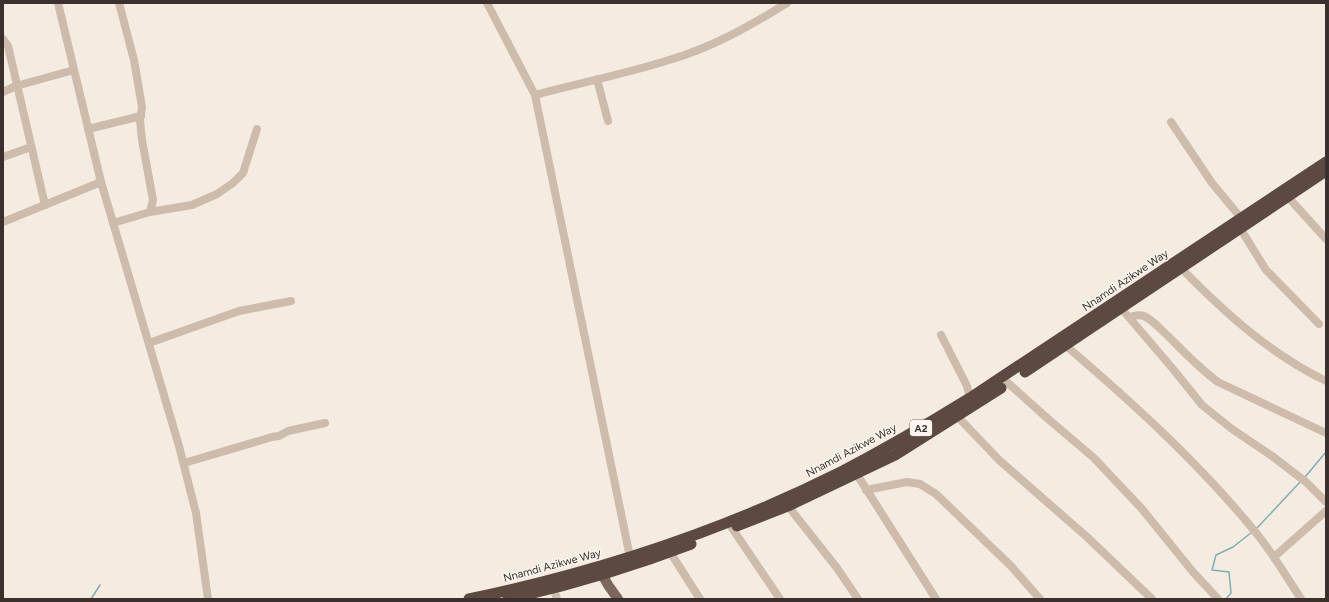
<svg xmlns="http://www.w3.org/2000/svg" width="1329" height="602" viewBox="0 0 1329 602" font-family="Figtree,sans-serif">
	<rect width="100%" height="100%" fill="#f4ebe1"/>
	<g fill="none" stroke-linecap="round" stroke-linejoin="round">
		<g stroke="#7fb0b2" stroke-width="1.5">
			<polyline points="1326,414 1326,429"/>
			<polyline points="1305,477 1326,452"/>
			<polyline points="1257,528 1301,481"/>
			<polyline points="91,599 100,585"/>
			<polyline points="1226,599 1231,593 1229,572 1212,570 1216,555 1233,547 1252,532"/>
		</g>
		<g stroke="#cdbbac" stroke-width="8">
			<polyline points="58,3 101,182 179,446 196,513 208,599"/>
			<polyline points="119,3 134,60 142,107 140,120 142,140 153,200 150,212"/>
			<polyline points="487,3 535,95 630,557"/>
			<polyline points="3,39 8,46 45,205"/>
			<polyline points="597,79 608,121"/>
			<polyline points="3,92 16,86 74,70"/>
			<path d="M535,95C580,83 625,74 669,60C711,48 750,26 787,3"/>
			<polyline points="1171,122 1212,183 1241,218"/>
			<polyline points="88,129 141,116"/>
			<polyline points="3,157 31,147"/>
			<polyline points="1288,197 1326,239"/>
			<polyline points="3,222 101,182"/>
			<polyline points="113,223 150,212 192,205 217,194 233,183 243,173 257,129"/>
			<polyline points="1240,228 1266,270 1319,324"/>
			<path d="M1181,268C1224,312 1270,354 1326,381"/>
			<polyline points="1121,308 1173,369 1202,405 1232,429 1272,456 1306,482 1326,502"/>
			<path d="M1129,317C1134,316 1139,314 1144,316C1153,320 1161,330 1168,336C1184,352 1200,369 1218,382L1326,433"/>
			<polyline points="941,335 967,386 970,398"/>
			<polyline points="149,343 239,311 291,301"/>
			<path d="M1065,345C1133,403 1200,464 1257,534C1273,554 1287,577 1301,599"/>
			<polyline points="1008,383 1047,418 1094,458 1142,509 1193,572 1218,599"/>
			<polyline points="957,416 999,460 1087,537 1152,599"/>
			<polyline points="184,463 272,437 279,436 288,431 325,423"/>
			<polyline points="856,473 936,599"/>
			<polyline points="866,490 907,482 920,484 936,494 1011,566 1040,599"/>
			<polyline points="788,506 837,568 858,599"/>
			<polyline points="732,528 780,599"/>
			<polyline points="670,552 700,599"/>
			<polyline points="1274,557 1326,511"/>
			<polyline points="554,589 557,599"/>
		</g>
		<polyline stroke="#7d675c" stroke-width="10" points="602,574 608,585 618,599"/>
		<g stroke="#5c4a42" stroke-width="11">
			<polyline points="1025,372 1326,171"/>
			<polyline points="737,526 788,506 895,455 1001,388"/>
			<path d="M469,599C598,572 723,531 841,472C885,449 928,424 970,398L1326,162"/>
			<path d="M508,599C570,585 631,567 691,544"/>
		</g>
	</g>
	<g text-anchor="middle" stroke-width="3" stroke-linejoin="round" paint-order="stroke">
		<rect fill="#fbf5ee" stroke="#756b66" stroke-width="1" x="910" y="420" width="22" height="16" rx="3"/>
		<g font-size="10" font-weight="bold" fill="#3b302b">
			<text x="921" y="432">A2</text>
		</g>
		<g font-size="11" fill="#3b302b" stroke="#fbf5ee">
			<text transform="translate(1125 280) rotate(-34)" y="4">Nnamdi Azikwe Way</text>
			<text transform="translate(851 450) rotate(-28)" y="4">Nnamdi Azikwe Way</text>
			<text transform="translate(552 565) rotate(-15)" y="4">Nnamdi Azikwe Way</text>
		</g>
	</g>
	<rect width="1329" height="602" fill="none" stroke="#3b302b" stroke-width="8"/>
</svg>
